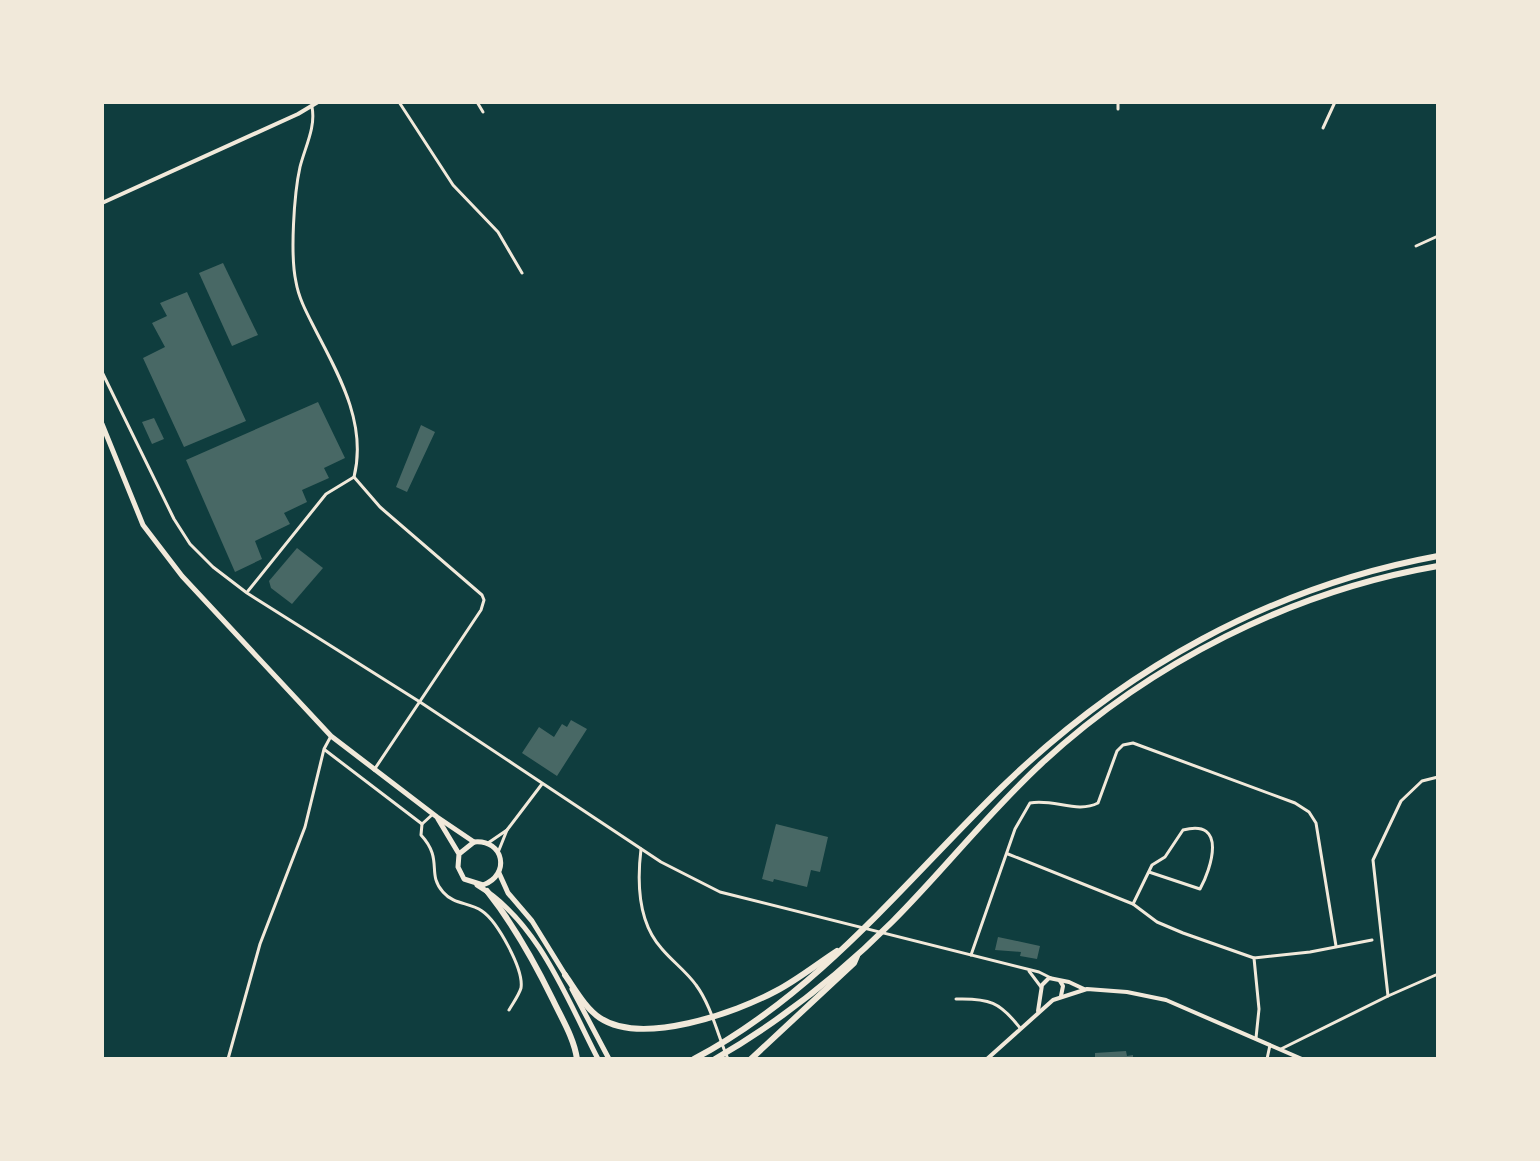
<svg xmlns="http://www.w3.org/2000/svg" width="1540" height="1161" viewBox="0 0 1540 1161" font-family="'Roboto Condensed',sans-serif">
	<rect width="100%" height="100%" fill="#0f3d3e"/>
	<g fill="#486865">
		<polygon points="223,263 258,335 232,346 199,273"/>
		<polygon points="187,292 246,421 184,447 143,358 165,347 152,323 167,316 160,303"/>
		<polygon points="318,402 345,458 324,468 329,478 302,490 307,502 284,513 290,524 255,541 262,559 235,572 186,460"/>
		<polygon points="154,418 164,439 152,444 142,422"/>
		<polygon points="421,425 435,432 407,492 396,487"/>
		<polygon points="297,548 323,568 292,604 271,588 269,581"/>
		<polygon points="571,720 587,729 557,776 522,753 539,727 554,737 562,724 567,727"/>
		<polygon points="776,824 828,837 820,872 811,870 807,887 774,879 773,882 762,879"/>
		<polygon points="998,937 1040,946 1037,959 1020,956 1021,952 995,950"/>
		<polygon points="1126,1051 1127,1056 1133,1055 1133,1059 1095,1059 1095,1053"/>
	</g>
	<g fill="none" stroke-linecap="round" stroke-linejoin="round">
		<g stroke="#f1e9da" stroke-width="3">
			<polyline points="399,102 453,185 498,232 522,273"/>
			<polyline points="477,102 483,112"/>
			<polyline points="1118,102 1118,109"/>
			<path d="M312,107C316,127 305,147 300,167C294,194 290,255 296,282C299,300 309,317 317,333C340,377 367,425 354,477"/>
			<polyline points="1323,128 1335,102"/>
			<polyline points="1416,246 1438,236"/>
			<polyline points="102,372 174,519 190,544 213,567 247,593 420,702 661,862 720,892 1039,972 1051,978"/>
			<polyline points="248,591 326,494 354,477 380,507 482,595 484,600 481,610 374,770"/>
			<polyline points="325,750 422,824 433,814"/>
			<path d="M422,824L421,835C444,860 426,873 443,892C454,905 469,902 482,911C497,921 524,969 521,988C519,995 513,1003 509,1010"/>
			<polyline points="488,843 507,830"/>
			<path d="M641,849C637,882 638,923 662,949C673,962 686,971 696,985C711,1005 718,1036 728,1059"/>
			<polyline points="499,850 507,830 542,784"/>
			<polyline points="1008,854 1133,904 1157,922 1183,933 1254,958"/>
			<path d="M1133,904L1152,865L1165,857L1183,830C1228,818 1211,869 1200,889L1149,872"/>
			<path d="M971,955L1015,829L1030,803C1053,798 1077,814 1098,803L1117,751L1123,745L1133,743L1295,803L1309,812L1316,823L1336,946"/>
			<polyline points="1029,971 1041,987"/>
			<polyline points="1388,996 1373,860 1401,801 1422,781 1438,777"/>
			<path d="M956,999C989,998 1000,1002 1020,1028"/>
			<polyline points="1256,1038 1259,1009 1254,958 1310,952 1372,940"/>
			<polyline points="1281,1049 1388,996 1438,974"/>
			<polyline points="228,1059 260,944 305,827 324,749 331,736"/>
			<polyline points="1267,1059 1270,1045"/>
		</g>
		<g stroke="#f1e9da" stroke-width="4">
			<polyline points="102,203 298,114 318,102"/>
			<polyline points="1060,981 1063,986 1061,996"/>
			<polyline points="1038,1011 1042,985 1049,978 1069,982 1084,989"/>
			<polyline points="987,1059 1053,1000 1087,989 1127,992 1166,1000 1302,1059"/>
		</g>
		<g stroke="#f1e9da" stroke-width="5">
			<polyline points="102,424 143,525 182,576 331,736 437,817 474,842"/>
			<path d="M438,819L459,854L458,867L464,879L483,885C511,875 504,839 474,842L459,854"/>
			<polyline points="499,873 508,893 532,921 566,976"/>
			<path d="M477,885C538,921 567,999 598,1059"/>
			<polyline points="572,989 609,1059"/>
		</g>
		<g stroke="#f1e9da" stroke-width="6">
			<path d="M487,891C514,925 534,961 553,1000C562,1019 574,1038 577,1059"/>
			<path d="M565,975C575,989 585,1008 600,1018C642,1046 735,1013 776,991C797,980 817,964 837,951"/>
			<path d="M694,1059C817,994 904,883 1001,788C1123,669 1270,587 1438,556"/>
			<path d="M715,1059C779,1022 840,974 892,922C943,871 988,813 1042,763C1150,663 1292,591 1438,566"/>
			<polyline points="751,1059 854,963 857,956"/>
		</g>
	</g>
	<rect width="1540" height="1161" fill="none" stroke="#f1e9da" stroke-width="208"/>
</svg>
